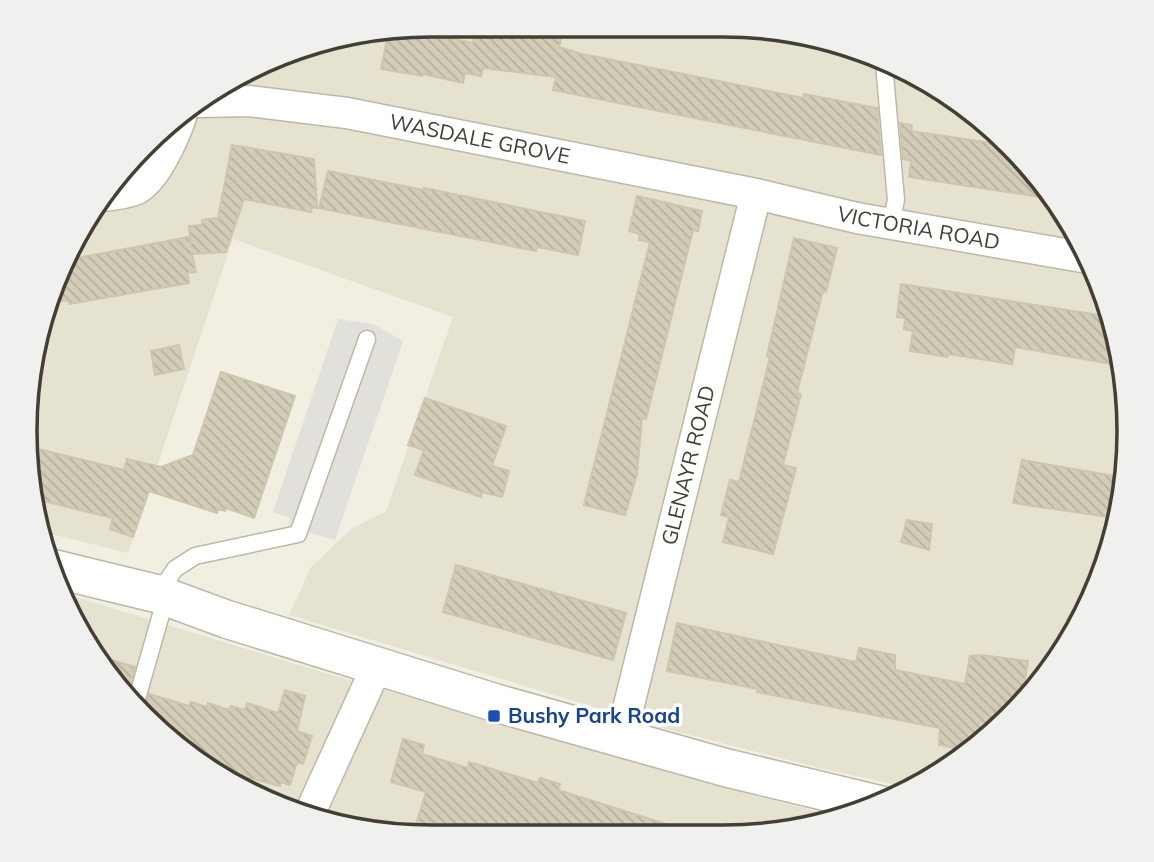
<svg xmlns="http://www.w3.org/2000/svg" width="1154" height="862" viewBox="0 0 1154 862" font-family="Mulish,sans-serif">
	<defs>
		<pattern id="building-back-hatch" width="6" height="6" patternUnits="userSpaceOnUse" patternTransform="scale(1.75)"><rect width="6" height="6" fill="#d3ccb7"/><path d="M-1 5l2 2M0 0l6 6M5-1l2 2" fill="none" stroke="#b6b09e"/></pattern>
	</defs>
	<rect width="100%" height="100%" fill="#f1efe2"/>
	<g fill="#e5e2d0">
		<polygon points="431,25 749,25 828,38 949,93 1046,184 1116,326 1126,484 1075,635 970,754 911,788 824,769 674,731 289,615 311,567 351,529 386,511 453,317 233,239 128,553 43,532 25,458 32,351 67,251 126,163 227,79 325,38"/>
		<polygon points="59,592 332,675 725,788 839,817 776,834 404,837 301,816 228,783 108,678"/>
	</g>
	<polygon fill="#e1e0db" points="338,319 373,324 403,341 335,540 288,526 290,518 273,512"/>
	<g fill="url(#building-back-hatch)" stroke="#cec6ab" stroke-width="2">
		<polygon points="475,25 564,25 559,47 582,54 804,98 804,94 877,108 881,155 553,90 556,77 483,68 481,76 465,73 463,83 423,74 422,76 381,69 389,30 435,35 473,43"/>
		<polygon points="900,123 912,125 911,131 1004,145 1046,184 1053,199 909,177 911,161 903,159"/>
		<polygon points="232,145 314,159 317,208 312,207 311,212 244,199 226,252 192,254 196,272 187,273 189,283 69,304 69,301 50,300 64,257 77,258 189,237 191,247 189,226 202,225 202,220 218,218"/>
		<polygon points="328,171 424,190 424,188 585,221 578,255 537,247 536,251 319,208"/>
		<polygon points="637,196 702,211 698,231 693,230 646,419 642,418 637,474 625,515 584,505 650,242 639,240 640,234 629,231"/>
		<polygon points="794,238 837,248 826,292 823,291 797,393 801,394 783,465 796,468 773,554 723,542 729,517 721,515 730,480 739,482 770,357 767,356"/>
		<polygon points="901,284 1111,317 1116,326 1118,365 1015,347 1012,364 948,354 947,357 910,351 913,331 904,329 905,318 897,317"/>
		<polygon points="179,345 184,369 155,375 151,351"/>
		<polygon points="221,372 295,396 254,518 226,508 225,511 218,509 217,513 149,491 133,537 110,529 113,518 35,499 25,458 26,446 124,470 127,459 161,467 193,455"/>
		<polygon points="425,398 506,426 492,466 509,471 502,497 482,492 481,497 415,475 424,450 408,445"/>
		<polygon points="1022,460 1126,478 1126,484 1115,518 1013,503"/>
		<polygon points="907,520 932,524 929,550 901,542"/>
		<polygon points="456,565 626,613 613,660 443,612"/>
		<polygon points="677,623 856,662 859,648 895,655 895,670 965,684 970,656 981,655 1028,661 1023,694 972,751 939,745 940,728 757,692 758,689 667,671"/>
		<polygon points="95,655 135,667 127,695 108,678"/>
		<polygon points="285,690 305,696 297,731 312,736 303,764 297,762 290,785 281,782 280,786 215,769 217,763 202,760 144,709 149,694 189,706 191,702 207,707 208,703 229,710 231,706 245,710 247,703 278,713"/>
		<polygon points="403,739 424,745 422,754 468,768 469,762 538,783 540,778 560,784 558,790 685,830 685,835 462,836 445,831 443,836 415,828 426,792 391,782"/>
	</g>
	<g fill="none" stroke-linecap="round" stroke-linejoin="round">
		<g stroke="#bdb8a5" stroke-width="19">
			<g id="service">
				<polyline points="884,64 896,200 891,224"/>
				<polyline points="158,594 175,569 195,556 298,534 367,339"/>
				<polyline points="136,702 166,597"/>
			</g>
		</g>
		<g stroke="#bdb8a5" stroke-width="33">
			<g id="minor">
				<path id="s1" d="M199,102L248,101L347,113L756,194L857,218L1082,257"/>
				<path d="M103,196C113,195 128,193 137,189C156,178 174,138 181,117"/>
				<path id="s2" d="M621,737L756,194"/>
				<polyline points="308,817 377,666"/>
			</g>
		</g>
		<g stroke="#bdb8a5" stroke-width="40">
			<polyline id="tertiary" points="51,568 158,594 226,619 496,703 727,768 881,805"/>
		</g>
		<use href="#service" stroke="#fff" stroke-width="16"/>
		<use href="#minor" stroke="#fff" stroke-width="30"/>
		<use href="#tertiary" stroke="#fff" stroke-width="37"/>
	</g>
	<rect fill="#1a4fb4" stroke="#fff" stroke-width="2.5" x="487" y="709" width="14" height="14" rx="3.5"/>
	<g text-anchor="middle" stroke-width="7" stroke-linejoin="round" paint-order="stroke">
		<g font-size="21" fill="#433f33" stroke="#fff">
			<text dy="7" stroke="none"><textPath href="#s1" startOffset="284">WASDALE GROVE</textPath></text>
			<text dy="7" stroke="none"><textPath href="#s1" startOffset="732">VICTORIA ROAD</textPath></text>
			<text dy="7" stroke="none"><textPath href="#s2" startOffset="280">GLENAYR ROAD</textPath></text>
		</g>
		<g font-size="21" font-weight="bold" fill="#164399" stroke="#fff" text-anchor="start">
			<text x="508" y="723">Bushy Park Road</text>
		</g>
	</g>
	<path d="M0 0H1154V862H0ZM431 37H723A394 394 0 0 1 1117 431V431A394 394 0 0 1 723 825H431A394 394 0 0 1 37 431V431A394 394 0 0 1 431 37Z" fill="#f0f0ef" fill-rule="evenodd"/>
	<path fill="none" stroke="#433f33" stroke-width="3.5" d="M431 37H723A394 394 0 0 1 1117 431V431A394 394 0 0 1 723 825H431A394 394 0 0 1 37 431V431A394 394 0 0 1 431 37Z"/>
</svg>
